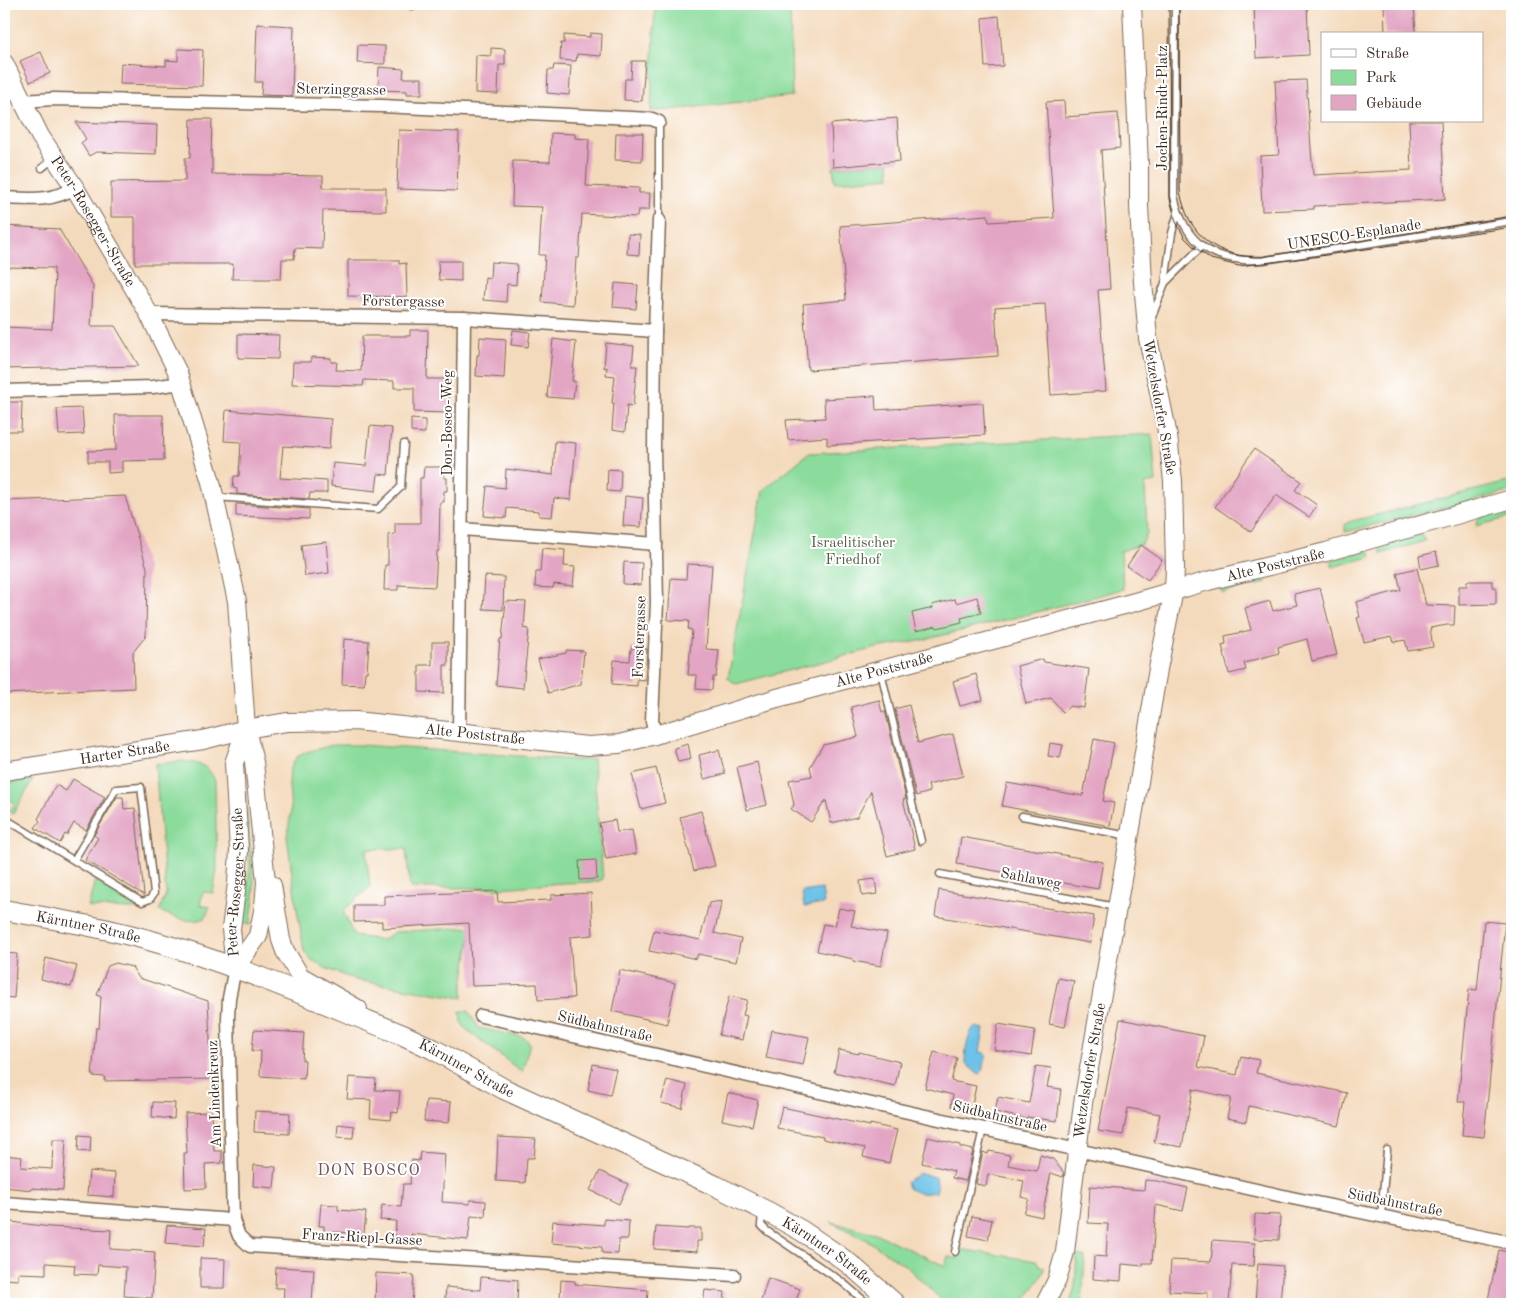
<svg xmlns="http://www.w3.org/2000/svg" width="1516" height="1308" viewBox="0 0 1516 1308" font-family="'Old Standard TT',serif">
	<rect width="100%" height="100%" fill="#fff"/>
	<filter id="ink" filterUnits="userSpaceOnUse"><feTurbulence type="fractalNoise" baseFrequency=".02" numOctaves="2"/><feDisplacementMap in="SourceGraphic" scale="10" xChannelSelector="R" yChannelSelector="G"/><feConvolveMatrix kernelMatrix="1 2 1 2 8 2 1 2 1" color-interpolation-filters="sRGB"/></filter>
	<filter id="wash" filterUnits="userSpaceOnUse"><feTurbulence type="fractalNoise" baseFrequency=".0096" numOctaves="4" result="noise"/><feDisplacementMap in="SourceGraphic" scale="20" xChannelSelector="R" yChannelSelector="G"/><feGaussianBlur stdDeviation="1.12" result="paint"/><feColorMatrix in="noise" values="0 0 0 0 0 0 0 0 0 0 0 0 0 0 0 0 0 1.4 0 .05"/><feComposite in="paint" operator="in"/></filter>
	<g filter="url(#wash)">
		<rect width="100%" height="100%" fill="#f4dabc"/>
		<g fill="#8bdc9c" stroke="#63835d">
			<polygon points="655,4 790,4 792,96 671,110 651,111"/>
			<polygon points="889,162 890,177 835,182 833,167"/>
			<polygon points="1152,434 1156,482 1145,484 1147,534 1142,544 1121,551 1123,589 1022,616 919,641 876,648 736,684 728,678 763,490 809,453"/>
			<polygon points="1512,481 1512,491 1345,532 1345,525 1348,522"/>
			<polygon points="1512,508 1512,517 1476,526 1478,519 1480,517"/>
			<polygon points="1418,535 1422,535 1425,541 1381,554 1380,548 1383,545"/>
			<polygon points="1366,550 1370,552 1371,557 1332,567 1332,561 1334,558"/>
			<polygon points="1261,576 1264,577 1266,583 1227,592 1223,593 1220,590 1220,586"/>
			<polygon points="333,745 360,745 576,760 593,759 603,879 597,882 563,883 500,888 410,888 406,849 366,849 370,887 343,911 354,936 383,940 394,932 472,927 463,985 463,998 356,980 325,968 312,960 304,951 296,903 287,836 291,812 289,786 290,768 297,757 306,752"/>
			<path d="M183,761C200,764 209,765 215,781L217,870L213,893L203,892L200,905L210,907L205,918C190,925 175,917 159,911L166,894L155,764Z"/>
			<polygon points="240,768 242,768 254,881 254,899 250,925 241,923 248,885 250,864"/>
			<polygon points="33,780 13,814 9,812 15,803 4,797 4,782"/>
			<polygon points="95,880 135,905 136,907 133,909 88,907"/>
			<polygon points="460,1011 468,1011 479,1028 523,1037 530,1043 522,1072 466,1029 461,1022"/>
			<polygon points="831,1222 875,1233 945,1266 948,1256 957,1259 959,1249 1037,1261 1040,1266 1045,1267 1041,1277 1022,1304 946,1304 906,1266 867,1240"/>
			<polygon points="1077,1255 1085,1257 1082,1304 1070,1304 1075,1286"/>
		</g>
		<g fill="#6dc2e9" stroke="#547684">
			<polygon points="822,889 824,904 804,907 802,892"/>
			<path d="M974,1027L984,1029L980,1052L985,1053C988,1058 985,1060 983,1064L984,1069L979,1075L965,1063C965,1052 967,1037 974,1027Z"/>
			<path d="M918,1174H925L936,1178L937,1184L935,1192C925,1194 916,1194 908,1188L906,1182C909,1178 915,1178 918,1174Z"/>
		</g>
		<g id="blocks">
			<g fill="#e3a5c4">
				<polygon points="1254,4 1307,4 1309,55 1256,58"/>
				<polygon points="1384,4 1414,4 1416,34 1385,34"/>
				<polygon points="999,16 1003,66 985,67 982,18"/>
				<polygon points="257,24 294,26 292,96 261,95 262,82 255,82"/>
				<polygon points="590,33 602,34 601,56 577,54 576,61 560,60 561,43 564,43 564,35 590,37"/>
				<polygon points="358,45 385,46 385,64 357,63"/>
				<polygon points="491,48 505,49 505,65 499,65 498,94 475,93 476,55 491,56"/>
				<polygon points="178,49 203,50 202,86 120,84 121,63 166,66 166,60 178,61"/>
				<polygon points="41,52 50,73 30,82 20,61"/>
				<polygon points="632,61 645,61 642,101 624,100 625,79 631,79"/>
				<polygon points="554,65 571,66 569,95 547,93 548,70 553,70"/>
				<polygon points="379,67 404,69 403,78 422,78 422,94 407,94 407,91 378,90"/>
				<polygon points="1306,80 1313,175 1411,170 1409,121 1441,121 1445,199 1314,206 1314,209 1262,211 1260,156 1279,155 1275,81"/>
				<polygon points="1064,101 1065,117 1118,113 1120,148 1101,150 1110,289 1098,290 1106,391 1051,395 1045,304 995,307 998,356 808,370 803,304 846,300 840,226 988,215 989,222 1054,218 1046,102"/>
				<polygon points="897,118 900,161 833,167 831,124"/>
				<polygon points="191,119 212,119 211,158 212,158 212,174 323,176 323,188 386,188 386,211 323,210 322,249 295,248 294,259 282,259 281,279 232,279 233,264 135,264 135,217 111,217 111,182 185,181 185,158 190,158"/>
				<polygon points="76,122 157,125 156,154 96,152 89,156 81,143 86,139"/>
				<polygon points="399,130 459,132 457,191 397,189"/>
				<polygon points="551,133 575,134 575,138 589,139 586,186 639,188 639,193 650,193 649,210 638,210 637,217 582,214 579,258 576,258 573,305 542,302 545,255 539,255 542,207 512,206 513,161 550,162"/>
				<polygon points="616,133 643,133 642,161 615,160"/>
				<polygon points="4,226 59,229 93,286 91,326 115,326 139,366 4,369 4,327 52,329 55,274 54,275 54,268 4,267"/>
				<polygon points="628,234 640,235 639,255 627,254"/>
				<polygon points="348,260 399,260 399,264 406,263 407,297 348,296"/>
				<polygon points="438,261 461,261 461,281 439,280"/>
				<polygon points="491,262 517,264 516,285 507,284 506,302 483,300 485,277 490,278"/>
				<polygon points="615,283 638,285 636,309 613,307"/>
				<polygon points="410,330 428,330 427,379 449,379 449,413 414,412 414,388 394,388 394,381 364,380 363,386 292,384 293,362 311,362 311,357 331,358 331,362 337,362 336,370 361,371 362,336 410,336"/>
				<polygon points="513,330 530,332 528,347 511,345"/>
				<polygon points="238,334 279,335 278,359 238,358"/>
				<polygon points="480,337 506,339 504,378 476,376 477,355 479,355"/>
				<polygon points="553,339 576,342 572,381 575,381 573,399 547,397"/>
				<polygon points="606,343 634,346 632,366 637,366 633,406 627,405 625,432 612,430 614,403 612,403 615,376 606,375 607,367 604,368"/>
				<polygon points="875,396 876,410 983,403 985,435 827,445 827,437 788,440 786,420 825,418 824,399"/>
				<polygon points="8,402 22,402 21,431 7,431"/>
				<polygon points="82,408 84,434 59,435 57,409"/>
				<polygon points="226,410 331,419 329,449 283,446 280,478 327,481 327,493 310,493 309,499 237,494 237,489 233,488 234,476 239,476 241,442 224,441"/>
				<polygon points="115,415 163,415 164,460 122,461 122,472 108,473 108,462 88,462 88,451 116,450"/>
				<polygon points="411,419 425,420 425,433 411,432"/>
				<polygon points="370,426 392,428 388,475 378,474 376,491 331,486 333,463 366,466"/>
				<polygon points="555,441 576,443 571,500 554,498 552,517 539,516 539,511 507,508 506,518 484,516 487,486 505,488 506,469 553,475"/>
				<polygon points="1254,449 1301,481 1295,490 1317,505 1309,517 1276,495 1251,532 1215,507"/>
				<polygon points="424,467 444,467 444,478 447,478 447,491 444,491 444,502 440,502 439,551 437,551 435,587 398,585 398,590 384,590 385,565 388,565 388,535 395,534 395,523 420,523 420,478 423,478"/>
				<polygon points="608,469 621,470 620,492 607,491"/>
				<polygon points="125,496 147,568 146,636 133,652 134,688 4,694 4,501"/>
				<polygon points="625,496 643,498 641,527 623,526"/>
				<polygon points="236,504 309,509 309,519 236,516"/>
				<polygon points="326,542 329,573 305,576 301,545"/>
				<polygon points="1141,545 1162,560 1148,580 1127,566"/>
				<polygon points="542,548 565,550 564,566 575,567 573,586 554,584 553,588 535,587 536,572 540,572"/>
				<polygon points="1436,552 1439,565 1421,569 1419,556"/>
				<polygon points="624,562 642,563 641,585 623,584"/>
				<polygon points="687,564 712,565 706,649 719,650 716,677 713,677 712,690 696,689 697,675 688,675 692,630 688,629 689,621 668,620 671,578 686,579"/>
				<polygon points="1417,568 1426,605 1455,606 1454,625 1447,625 1430,628 1433,647 1408,651 1405,640 1394,642 1392,636 1364,642 1357,618 1360,617 1356,602 1401,590 1397,573"/>
				<polygon points="485,576 504,577 503,610 483,609"/>
				<polygon points="1467,581 1492,581 1492,587 1496,587 1496,604 1459,605 1459,586 1467,586"/>
				<polygon points="1320,588 1337,655 1312,661 1307,639 1278,647 1279,653 1244,663 1246,670 1229,674 1222,645 1226,644 1225,636 1251,630 1245,608 1270,601 1273,611 1297,605 1294,594"/>
				<polygon points="977,597 981,613 961,618 962,622 937,628 936,626 916,631 912,613 933,608 932,605 955,599 956,603"/>
				<polygon points="506,601 526,602 524,628 529,629 523,688 496,685 500,639 502,639"/>
				<polygon points="344,639 369,641 367,672 365,672 364,685 342,684"/>
				<polygon points="432,642 448,642 448,665 444,665 444,693 419,692 419,665 432,665"/>
				<polygon points="631,648 647,649 645,680 637,679 637,686 612,684 614,660 630,661"/>
				<polygon points="566,650 584,651 581,684 548,693 538,659 566,653"/>
				<polygon points="1043,659 1044,662 1089,669 1084,708 1070,706 1063,712 1051,698 1026,704 1017,666"/>
				<polygon points="976,674 983,700 960,706 953,681"/>
				<polygon points="879,700 882,712 885,711 906,799 903,799 915,849 887,856 871,791 857,817 831,823 826,800 811,822 791,809 794,805 789,780 812,776 810,767 823,745 858,737 851,707"/>
				<polygon points="909,705 918,743 953,734 963,776 928,785 930,792 916,796 895,709"/>
				<polygon points="1094,739 1114,743 1103,801 1114,803 1110,826 1002,806 1007,783 1083,796"/>
				<polygon points="1050,743 1063,745 1060,758 1048,756"/>
				<polygon points="688,744 691,759 678,762 674,748"/>
				<polygon points="719,750 725,774 704,779 699,755"/>
				<polygon points="757,762 767,805 747,810 737,767"/>
				<polygon points="656,768 665,803 641,809 632,774"/>
				<polygon points="73,779 105,797 86,830 74,823 67,835 65,834 60,843 35,828 40,821 38,819 56,785 66,791"/>
				<polygon points="117,797 123,797 124,809 135,808 144,895 85,860 98,838 94,835"/>
				<polygon points="701,811 715,866 694,871 680,817"/>
				<polygon points="615,820 617,832 632,830 636,854 606,859 599,823"/>
				<polygon points="961,837 1103,862 1098,889 957,864"/>
				<polygon points="596,860 597,879 580,880 579,861"/>
				<polygon points="875,879 877,894 862,896 860,881"/>
				<polygon points="939,890 1094,916 1090,943 935,916"/>
				<polygon points="497,891 498,902 551,900 551,895 591,893 593,935 570,937 574,998 538,1000 537,984 472,986 469,923 382,928 382,921 354,922 354,905 384,905 384,896"/>
				<polygon points="722,901 714,933 741,939 736,962 698,954 696,959 671,953 670,955 649,951 654,930 700,940 709,903"/>
				<polygon points="839,908 855,911 851,926 887,933 881,966 853,961 853,959 817,951 823,924 835,926"/>
				<polygon points="1484,921 1505,923 1484,1137 1462,1135 1465,1102 1458,1102 1469,989 1477,990"/>
				<polygon points="4,953 17,954 14,998 4,997"/>
				<polygon points="46,958 77,966 71,987 41,979"/>
				<polygon points="116,963 132,967 139,978 208,1001 212,1079 104,1081 105,1077 92,1076 96,1028 99,1028 101,997 97,995 108,966"/>
				<polygon points="620,970 675,983 667,1024 612,1011"/>
				<polygon points="1058,978 1074,981 1065,1027 1049,1024"/>
				<polygon points="729,996 747,1000 743,1015 747,1016 742,1040 719,1035"/>
				<polygon points="1120,1019 1204,1036 1198,1067 1237,1075 1241,1056 1259,1060 1256,1073 1347,1093 1339,1126 1249,1106 1246,1122 1227,1118 1231,1098 1193,1089 1182,1147 1154,1142 1160,1114 1128,1108 1123,1135 1098,1131"/>
				<polygon points="998,1024 1035,1030 1031,1056 994,1050"/>
				<polygon points="254,1030 304,1033 302,1060 305,1060 304,1079 260,1076 261,1051 252,1051"/>
				<polygon points="772,1030 809,1037 803,1065 766,1058"/>
				<polygon points="839,1050 859,1054 859,1052 900,1062 895,1086 834,1072"/>
				<polygon points="934,1052 957,1058 951,1081 976,1086 971,1110 951,1106 953,1095 925,1088"/>
				<polygon points="593,1064 616,1069 610,1095 588,1090"/>
				<polygon points="1036,1066 1051,1068 1047,1087 1061,1089 1057,1121 1027,1117 1026,1119 995,1112 998,1097 1029,1103"/>
				<polygon points="349,1077 376,1079 375,1090 400,1091 398,1113 392,1112 391,1120 370,1118 371,1100 347,1099"/>
				<polygon points="667,1080 687,1085 682,1108 661,1103"/>
				<polygon points="728,1093 758,1100 752,1126 722,1120"/>
				<polygon points="426,1100 451,1102 449,1123 424,1121"/>
				<polygon points="153,1102 175,1103 174,1119 152,1117"/>
				<polygon points="782,1107 870,1126 870,1124 897,1130 889,1163 863,1157 865,1148 823,1139 823,1137 777,1128"/>
				<polygon points="255,1111 290,1113 289,1134 254,1132"/>
				<polygon points="212,1112 214,1151 222,1151 222,1163 205,1164 206,1188 185,1189 184,1153 187,1153 185,1113"/>
				<polygon points="338,1124 354,1126 353,1138 337,1137"/>
				<polygon points="79,1135 91,1136 90,1152 78,1151"/>
				<polygon points="498,1137 536,1139 534,1158 527,1158 525,1183 496,1181"/>
				<polygon points="928,1137 960,1145 960,1147 973,1150 966,1181 952,1178 954,1171 922,1163"/>
				<polygon points="53,1139 66,1139 63,1190 32,1188 32,1190 4,1187 4,1155 22,1157 21,1167 52,1169"/>
				<polygon points="989,1151 1010,1155 1008,1165 1037,1171 1040,1155 1053,1159 1064,1173 1063,1177 1051,1173 1042,1217 1024,1213 1029,1199 1021,1197 1024,1181 988,1174 986,1186 976,1184 983,1152 988,1154"/>
				<polygon points="420,1152 445,1154 442,1202 470,1204 470,1200 486,1201 485,1217 471,1216 468,1240 411,1234 411,1242 395,1241 396,1221 380,1220 382,1205 401,1207 403,1184 410,1184 412,1160 419,1161"/>
				<polygon points="254,1165 276,1167 274,1188 253,1186"/>
				<polygon points="89,1171 115,1173 114,1197 87,1195"/>
				<polygon points="600,1171 628,1184 619,1204 590,1190"/>
				<polygon points="1145,1180 1157,1181 1188,1188 1183,1211 1156,1205 1152,1263 1143,1263 1143,1266 1122,1264 1121,1281 1093,1279 1094,1256 1106,1257 1108,1224 1088,1223 1090,1186 1144,1190"/>
				<polygon points="321,1204 338,1205 338,1210 366,1212 364,1234 324,1231 324,1226 319,1226"/>
				<polygon points="1255,1214 1280,1215 1279,1240 1254,1239"/>
				<polygon points="972,1216 992,1220 988,1240 968,1236"/>
				<polygon points="604,1219 629,1221 628,1239 619,1239 618,1254 602,1253 602,1247 551,1243 553,1221 604,1225"/>
				<polygon points="4,1221 50,1227 111,1230 110,1249 155,1252 152,1298 124,1296 126,1267 98,1265 97,1275 74,1274 75,1265 46,1263 46,1274 18,1273 18,1280 4,1279"/>
				<polygon points="167,1225 206,1228 204,1246 165,1243"/>
				<polygon points="656,1227 688,1229 688,1228 701,1228 701,1241 697,1241 697,1252 654,1249"/>
				<polygon points="1213,1240 1255,1243 1254,1266 1232,1265 1229,1304 1208,1304 1208,1293 1169,1291 1171,1260 1211,1262"/>
				<polygon points="1499,1250 1512,1253 1512,1304 1487,1304"/>
				<polygon points="200,1258 225,1259 224,1288 200,1288"/>
				<polygon points="1258,1264 1283,1266 1280,1304 1255,1302"/>
				<polygon points="276,1267 314,1269 312,1304 283,1304 284,1288 275,1288"/>
				<polygon points="376,1273 414,1275 412,1304 375,1304"/>
				<polygon points="481,1277 518,1280 517,1304 499,1304 499,1302 445,1299 446,1287 480,1290"/>
				<polygon points="768,1278 800,1289 795,1304 760,1304"/>
				<polygon points="561,1280 575,1281 575,1284 648,1290 647,1304 592,1304 593,1303 560,1300"/>
				<polygon points="705,1290 725,1292 724,1304 703,1304"/>
			</g>
		</g>
	</g>
	<g filter="url(#ink)">
		<use href="#blocks" fill-opacity="0" stroke="#7c6855" stroke-width="1"/>
		<g fill="none" stroke-linecap="round" stroke-linejoin="round">
			<g stroke="#7c6855" stroke-width="9">
				<g id="lane">
					<polyline points="412,4 412,6"/>
					<path d="M1175,4L1174,196C1185,245 1214,263 1264,260L1512,221"/>
					<polyline points="42,168 53,159"/>
					<polyline points="659,220 659,122"/>
					<polyline points="1166,282 1202,246"/>
					<polyline points="1152,317 1165,283 1172,233 1178,212"/>
					<polyline points="216,497 378,509 401,487 404,444"/>
					<polyline points="881,672 921,841"/>
					<polyline points="1022,816 1129,836"/>
					<polyline points="4,818 142,902 150,899 154,893 141,787 116,789 74,860"/>
					<polyline points="940,874 1116,907"/>
					<polyline points="762,1212 761,1225 767,1231 841,1281 868,1304"/>
					<polyline points="1381,1215 1387,1150"/>
					<polyline points="955,1252 983,1129"/>
				</g>
			</g>
			<g stroke="#7c6855" stroke-width="15">
				<g id="street">
					<polyline points="22,101 54,99 382,106 652,119 659,122"/>
					<path d="M4,198C31,199 50,202 75,188"/>
					<polyline points="149,314 464,318 655,331"/>
					<polyline points="4,391 153,387 181,383"/>
					<polyline points="462,529 656,544"/>
					<polyline points="459,732 464,318"/>
					<polyline points="655,735 652,721 657,602 654,448 655,331 659,220"/>
					<polyline points="235,968 229,998 228,1018 233,1220 239,1236 250,1246 734,1275"/>
					<polyline points="481,1016 529,1026 872,1104 1292,1198 1512,1243"/>
					<polyline points="4,1203 233,1220"/>
				</g>
			</g>
			<g stroke="#7c6855" stroke-width="20">
				<g id="secondary">
					<path id="s1" d="M4,63L40,136L75,188L149,314L178,373L211,482L237,601L246,729L254,762L266,882L264,906L258,936L235,968"/>
					<path id="s2" d="M4,771L203,740L246,729L287,722L355,721L588,746L619,744L655,735L777,698L1135,602L1208,581L1326,552L1512,499"/>
					<polyline points="272,885 281,940 285,951 300,976 358,1009"/>
					<path id="s3" d="M235,968L231,929L237,883L239,850L234,763L246,729"/>
					<path id="s4" d="M1045,1304L1057,1280L1065,1252L1083,1103L1140,776L1158,669L1174,590L1175,568L1173,481L1168,436L1148,338L1143,282L1139,206V166L1132,4"/>
				</g>
			</g>
			<g stroke="#7c6855" stroke-width="22">
				<g id="primary">
					<path id="s5" d="M4,910C53,919 103,927 152,941C238,965 320,1002 403,1035L433,1049L504,1089L716,1186L770,1213L802,1231L836,1254L852,1266L895,1304"/>
				</g>
			</g>
			<use href="#lane" stroke="#fff" stroke-width="6"/>
			<use href="#street" stroke="#fff" stroke-width="12"/>
			<use href="#secondary" stroke="#fff" stroke-width="18"/>
			<use href="#primary" stroke="#fff" stroke-width="20"/>
			<g stroke="#3b2a1e" stroke-width="1">
				<polyline points="1169,4 1170,199 1176,222 1185,238 1193,246 1211,259 1239,266 1313,257 1512,227"/>
				<path d="M1179,4L1180,191C1188,236 1217,258 1262,257L1512,216"/>
			</g>
		</g>
	</g>
	<g text-anchor="middle" stroke-width="4" stroke-linejoin="round" paint-order="stroke">
		<g font-size="15" fill="#3b2a1e" stroke="#fff">
			<text transform="translate(341 89) rotate(1)" y="5">Sterzinggasse</text>
			<text transform="translate(1162 108) rotate(-90)" y="5">Jochen-Rindt-Platz</text>
			<text dy="5" stroke="none"><textPath href="#s1" startOffset="182">Peter-Rosegger-Straße</textPath></text>
			<text transform="translate(1354 234) rotate(-9)" y="5">UNESCO-Esplanade</text>
			<text transform="translate(403 301) rotate(1)" y="5">Forstergasse</text>
			<text transform="translate(1160 407) rotate(80)" y="5">Wetzelsdorfer Straße</text>
			<text transform="translate(447 423) rotate(-90)" y="5">Don-Bosco-Weg</text>
			<text dy="5" stroke="none"><textPath href="#s2" startOffset="1301">Alte Poststraße</textPath></text>
			<text transform="translate(639 637) rotate(-88)" y="5">Forstergasse</text>
			<text dy="5" stroke="none"><textPath href="#s2" startOffset="896">Alte Poststraße</textPath></text>
			<text dy="5" stroke="none"><textPath href="#s2" startOffset="476">Alte Poststraße</textPath></text>
			<text dy="5" stroke="none"><textPath href="#s2" startOffset="122">Harter Straße</textPath></text>
			<text transform="translate(1031 878) rotate(11)" y="5">Sahlaweg</text>
			<text dy="5" stroke="none"><textPath href="#s3" startOffset="86">Peter-Rosegger-Straße</textPath></text>
			<text dy="5" stroke="none"><textPath href="#s5" startOffset="86">Kärntner Straße</textPath></text>
			<text transform="translate(605 1026) rotate(13)" y="5">Südbahnstraße</text>
			<text dy="5" stroke="none"><textPath href="#s5" startOffset="491">Kärntner Straße</textPath></text>
			<text dy="5" stroke="none"><textPath href="#s4" startOffset="239">Wetzelsdorfer Straße</textPath></text>
			<text transform="translate(214 1094) rotate(-92)" y="5">Am Lindenkreuz</text>
			<text transform="translate(1000 1116) rotate(13)" y="5">Südbahnstraße</text>
			<text transform="translate(1395 1202) rotate(11)" y="5">Südbahnstraße</text>
			<text transform="translate(362 1237) rotate(3)" y="5">Franz-Riepl-Gasse</text>
			<text dy="5" stroke="none"><textPath href="#s5" startOffset="896">Kärntner Straße</textPath></text>
		</g>
		<g font-size="15" fill="#535f44" stroke="#fff">
			<text x="853" y="547">Israelitischer<tspan x="853" dy="17">Friedhof</tspan></text>
		</g>
		<g font-size="16" letter-spacing="1" fill="#765558" stroke="#fff">
			<text x="369" y="1175">DON BOSCO</text>
		</g>
	</g>
	<rect width="1516" height="1308" fill="none" stroke="#fff" stroke-width="20"/>
	<rect x="1321" y="32" width="162" height="90" fill="#ffffff" stroke="#b1aaa5"/>
	<rect x="1331" y="49" width="25" height="8" fill="#ffffff" stroke="#b1aaa5"/>
	<text x="1366" y="58" font-size="15" fill="#3b2a1e">Straße</text>
	<rect x="1331" y="70" width="25" height="15" fill="#8bdc9c" stroke="#b1aaa5"/>
	<text x="1366" y="82" font-size="15" fill="#3b2a1e">Park</text>
	<rect x="1331" y="95" width="25" height="15" fill="#e3a5c4" stroke="#b1aaa5"/>
	<text x="1366" y="108" font-size="15" fill="#3b2a1e">Gebäude</text>
</svg>
